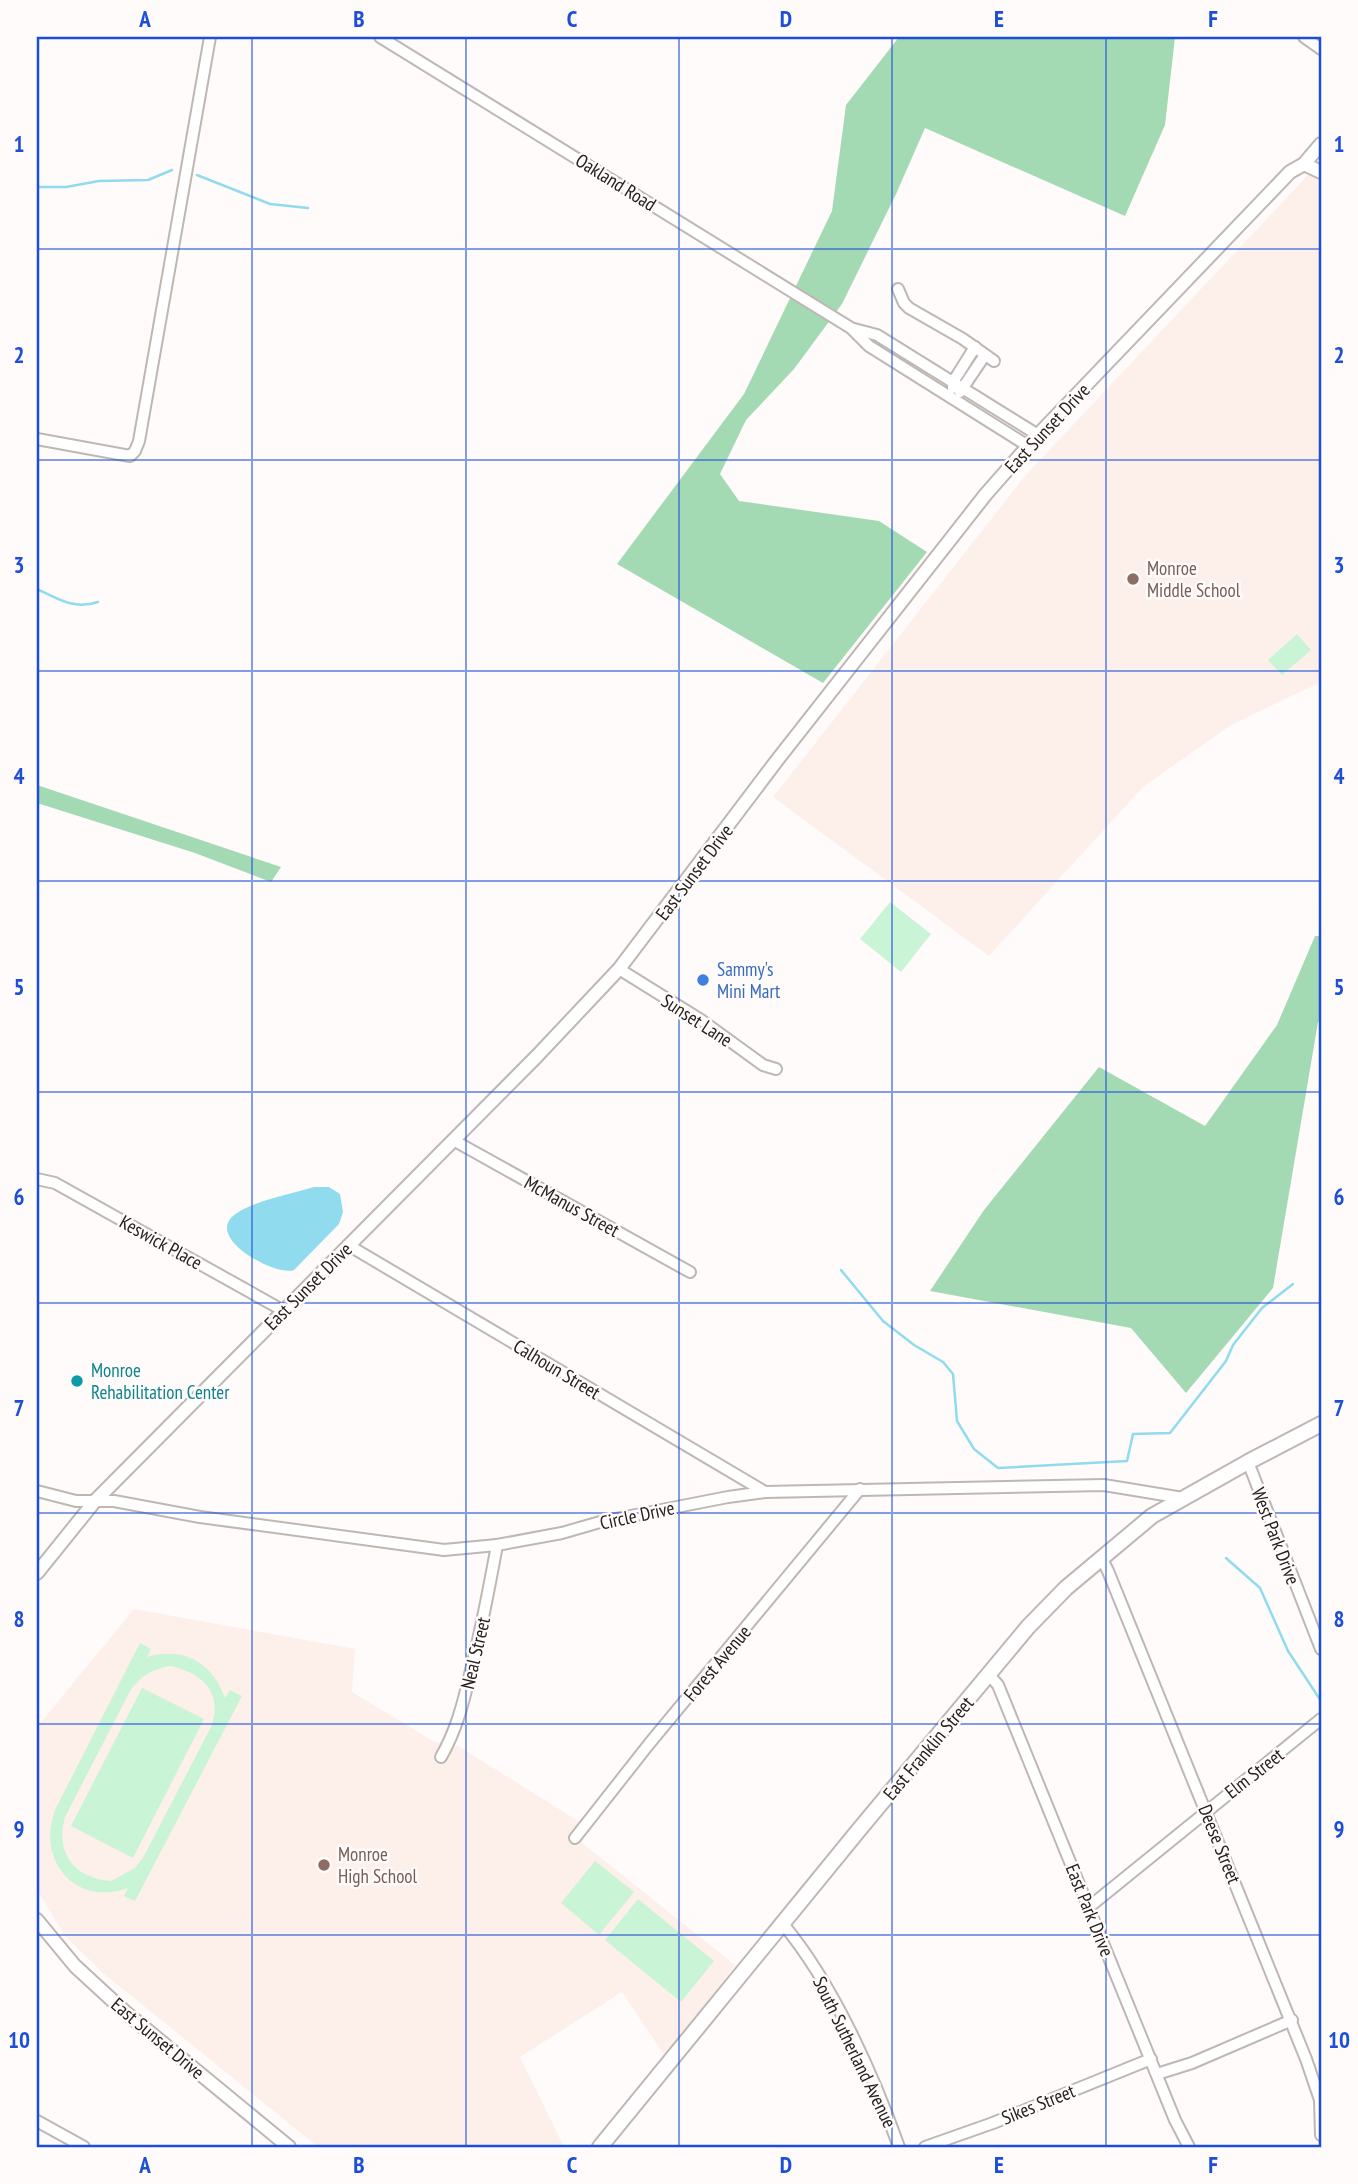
<svg xmlns="http://www.w3.org/2000/svg" width="1358" height="2184" viewBox="0 0 1358 2184" font-family="'PT Sans Narrow',sans-serif">
	<rect width="100%" height="100%" fill="#fefbfa"/>
	<g fill="#fdf0eb">
		<polygon points="1312,174 1321,178 1321,682 1231,725 1143,787 989,956 773,797 1025,476 1308,175"/>
		<polygon points="134,1609 355,1649 352,1692 435,1742 458,1746 591,1829 581,1842 735,1965 667,2059 622,1992 520,2057 564,2147 318,2147 103,1973 64,1935 37,1889 37,1727"/>
	</g>
	<g fill="#c9f4d6" fill-rule="evenodd">
		<polygon points="1297,634 1311,650 1282,675 1268,660"/>
		<polygon points="890,902 931,934 901,972 860,939"/>
		<path d="M140,1643L151,1649L147,1657C184,1646 213,1663 225,1698L230,1690L242,1696L135,1901L124,1896L128,1888C74,1908 35,1858 56,1808ZM171,1666C204,1674 223,1693 211,1727L144,1856L135,1868L111,1881C74,1878 55,1853 65,1817L130,1691C142,1675 152,1669 171,1666Z"/>
		<polygon points="142,1688 204,1719 133,1858 71,1826"/>
		<polygon points="595,1861 634,1892 599,1935 561,1903"/>
		<polygon points="638,1899 714,1961 681,2002 605,1940"/>
	</g>
	<g fill="#a3dab4">
		<polygon points="899,37 1175,37 1165,125 1125,216 925,128 896,194 842,304 794,369 746,420 720,474 739,501 879,521 927,552 823,683 617,564 744,394 832,211 846,105"/>
		<polygon points="37,785 281,867 271,882 195,853 37,803"/>
		<polygon points="1315,936 1321,936 1321,1020 1318,1022 1273,1288 1186,1393 1131,1328 930,1291 984,1210 1099,1067 1205,1126 1277,1025"/>
	</g>
	<path fill="#90dbed" d="M314,1187H329L340,1194L343,1212L339,1224L294,1270C277,1277 208,1240 232,1217C248,1202 291,1194 314,1187Z"/>
	<g fill="none" stroke-linecap="round" stroke-linejoin="round">
		<g stroke="#90dbed" stroke-width="2.5">
			<polyline points="197,175 270,204 308,208"/>
			<polyline points="37,187 66,187 99,181 148,180 172,170"/>
			<path d="M37,589C58,599 74,610 98,602"/>
			<polyline points="841,1270 883,1321 914,1345 943,1362 953,1374 957,1421 974,1449 998,1468 1127,1461 1133,1434 1170,1433 1226,1361 1233,1345 1262,1308 1293,1284"/>
			<polyline points="1226,1558 1260,1588 1288,1651 1321,1701"/>
		</g>
		<g stroke="#bfb7b4" stroke-width="14">
			<g id="minor">
				<polyline points="380,37 851,328 869,346 1028,446"/>
				<polyline points="1304,37 1321,49"/>
				<polyline points="898,289 904,303 909,308 963,339 994,361"/>
				<polyline points="854,329 877,335 1038,435"/>
				<polyline points="953,388 953,382 975,347"/>
				<polyline points="960,392 985,355"/>
				<polyline points="37,439 130,456 135,451 139,441 210,37"/>
				<polyline points="619,969 701,1020 763,1065 776,1069"/>
				<polyline points="453,1140 690,1272"/>
				<polyline points="37,1179 55,1183 284,1311"/>
				<polyline points="348,1245 765,1492"/>
				<polyline points="1248,1462 1321,1649"/>
				<polyline points="37,1491 76,1501 114,1501 200,1517 444,1550 497,1545 562,1533 600,1522 728,1497 765,1492 1104,1485 1183,1498"/>
				<polyline points="1101,1557 1108,1571 1306,2059 1320,2100 1321,2135"/>
				<polyline points="989,1675 998,1685 1175,2120 1189,2147"/>
				<path d="M441,1757C456,1731 463,1704 470,1674C481,1631 489,1589 497,1545"/>
				<polyline points="575,1838 649,1744 860,1489"/>
				<polyline points="1089,1907 1321,1719"/>
				<path d="M783,1924C833,1984 873,2074 899,2147"/>
				<polyline points="1157,2074 1192,2063 1292,2020"/>
				<polyline points="37,2121 84,2147"/>
				<polyline points="925,2147 993,2123 1151,2059"/>
			</g>
		</g>
		<g stroke="#bfb7b4" stroke-width="16">
			<g id="tertiary">
				<polyline points="1304,164 1321,172"/>
				<polyline points="37,1573 95,1501 537,1056 619,969 778,759 986,494 1038,435 1290,172 1304,164 1321,144"/>
				<polyline points="37,1920 75,1966 125,2012 289,2147"/>
			</g>
		</g>
		<g stroke="#bfb7b4" stroke-width="18">
			<polyline id="secondary" points="600,2147 858,1831 1028,1627 1066,1588 1152,1516 1248,1462 1321,1424"/>
		</g>
		<use href="#minor" stroke="#fff" stroke-width="10"/>
		<use href="#tertiary" stroke="#fff" stroke-width="12"/>
		<use href="#secondary" stroke="#fff" stroke-width="14"/>
	</g>
	<path fill="none" stroke="#1d4ed8" stroke-width="2" stroke-opacity="0.55" d="M252,37V2147M466,37V2147M679,37V2147M892,37V2147M1106,37V2147M37,249H1321M37,460H1321M37,671H1321M37,881H1321M37,1092H1321M37,1303H1321M37,1513H1321M37,1724H1321M37,1935H1321"/>
	<g fill="#8d6e63" stroke="#fefbfa" stroke-width="2.5">
		<circle cx="1133" cy="579" r="7"/>
		<circle cx="324" cy="1865" r="7"/>
	</g>
	<circle fill="#3f7fe0" stroke="#fefbfa" stroke-width="2.5" cx="703" cy="980" r="7"/>
	<circle fill="#0f9aa8" stroke="#fefbfa" stroke-width="2.5" cx="77" cy="1381" r="7"/>
	<g text-anchor="middle" stroke-width="5" stroke-linejoin="round" paint-order="stroke">
		<g font-size="19" fill="#23201f" stroke="#fefbfa">
			<text transform="translate(616 182) rotate(32)" y="7">Oakland Road</text>
			<text transform="translate(1047 428) rotate(-47)" y="7">East Sunset Drive</text>
			<text transform="translate(694 872) rotate(-53)" y="7">East Sunset Drive</text>
			<text transform="translate(697 1020) rotate(33)" y="7">Sunset Lane</text>
			<text transform="translate(572 1206) rotate(29)" y="7">McManus Street</text>
			<text transform="translate(161 1242) rotate(29)" y="7">Keswick Place</text>
			<text transform="translate(308 1286) rotate(-45)" y="7">East Sunset Drive</text>
			<text transform="translate(557 1369) rotate(31)" y="7">Calhoun Street</text>
			<text transform="translate(637 1515) rotate(-12)" y="7">Circle Drive</text>
			<text transform="translate(1276 1536) rotate(69)" y="7">West Park Drive</text>
			<text transform="translate(475 1653) rotate(-77)" y="7">Neal Street</text>
			<text transform="translate(717 1663) rotate(-50)" y="7">Forest Avenue</text>
			<text transform="translate(928 1748) rotate(-50)" y="7">East Franklin Street</text>
			<text transform="translate(1254 1773) rotate(-38)" y="7">Elm Street</text>
			<text transform="translate(1220 1844) rotate(68)" y="7">Deese Street</text>
			<text transform="translate(1090 1910) rotate(68)" y="7">East Park Drive</text>
			<text transform="translate(158 2038) rotate(40)" y="7">East Sunset Drive</text>
			<text transform="translate(855 2052) rotate(64)" y="7">South Sutherland Avenue</text>
			<text transform="translate(1038 2104) rotate(-22)" y="7">Sikes Street</text>
		</g>
		<g font-size="19" fill="#785e54" stroke="#fefbfa" text-anchor="start">
			<text x="1147" y="575">Monroe<tspan x="1147" dy="22">Middle School</tspan></text>
			<text x="338" y="1861">Monroe<tspan x="338" dy="22">High School</tspan></text>
		</g>
		<g font-size="19" fill="#366cbe" stroke="#fefbfa" text-anchor="start">
			<text x="717" y="976">Sammy's<tspan x="717" dy="22">Mini Mart</tspan></text>
		</g>
		<g font-size="19" fill="#0d838f" stroke="#fefbfa" text-anchor="start">
			<text x="91" y="1377">Monroe<tspan x="91" dy="22">Rehabilitation Center</tspan></text>
		</g>
	</g>
	<rect width="1358" height="2184" fill="none" stroke="#fefbfa" stroke-width="77"/>
	<rect x="38" y="38" width="1282" height="2108" fill="none" stroke="#1d4ed8" stroke-width="2.5"/>
	<g font-size="23" text-anchor="middle" font-weight="bold" fill="#1d4ed8">
		<text x="145" y="27">A</text>
		<text x="359" y="27">B</text>
		<text x="572" y="27">C</text>
		<text x="786" y="27">D</text>
		<text x="999" y="27">E</text>
		<text x="1213" y="27">F</text>
		<text x="19" y="152">1</text>
		<text x="1339" y="152">1</text>
		<text x="19" y="363">2</text>
		<text x="1339" y="363">2</text>
		<text x="19" y="573">3</text>
		<text x="1339" y="573">3</text>
		<text x="19" y="784">4</text>
		<text x="1339" y="784">4</text>
		<text x="19" y="995">5</text>
		<text x="1339" y="995">5</text>
		<text x="19" y="1205">6</text>
		<text x="1339" y="1205">6</text>
		<text x="19" y="1416">7</text>
		<text x="1339" y="1416">7</text>
		<text x="19" y="1627">8</text>
		<text x="1339" y="1627">8</text>
		<text x="19" y="1837">9</text>
		<text x="1339" y="1837">9</text>
		<text x="19" y="2048">10</text>
		<text x="1339" y="2048">10</text>
		<text x="145" y="2173">A</text>
		<text x="359" y="2173">B</text>
		<text x="572" y="2173">C</text>
		<text x="786" y="2173">D</text>
		<text x="999" y="2173">E</text>
		<text x="1213" y="2173">F</text>
	</g>
</svg>
